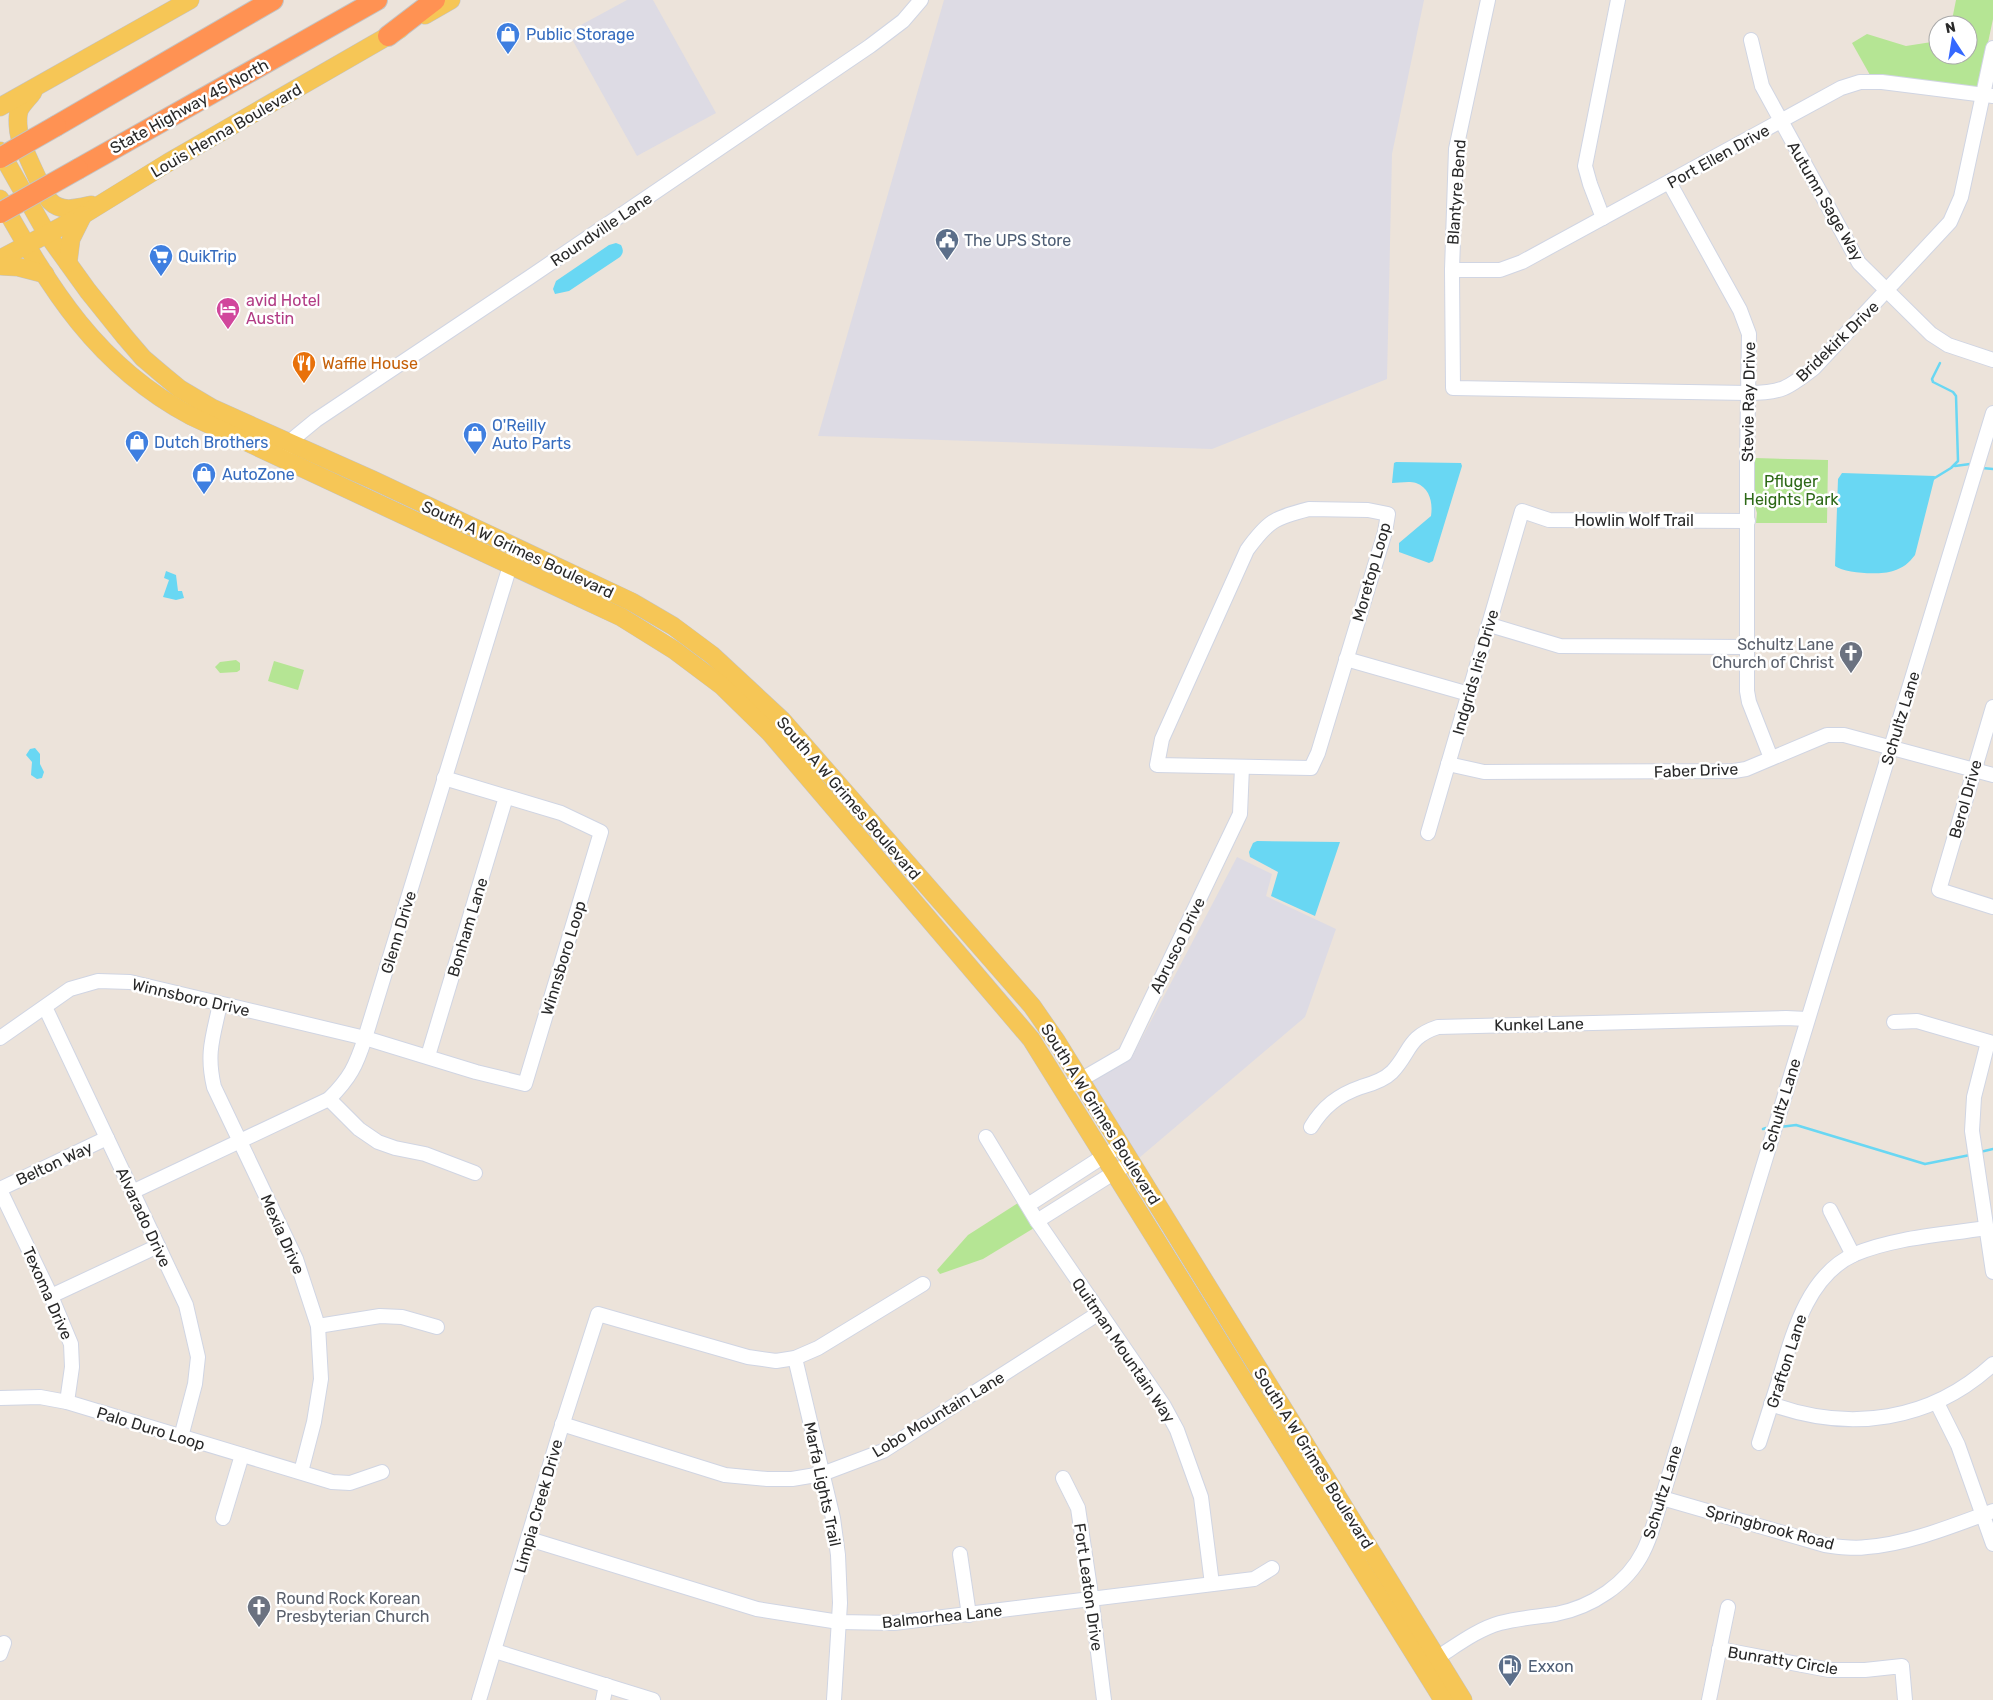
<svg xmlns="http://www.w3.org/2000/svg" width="1993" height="1700" viewBox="0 0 1993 1700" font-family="Rubik,sans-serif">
	<rect width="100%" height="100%" fill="#ece3da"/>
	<g fill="#dddbe4">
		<polygon points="627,0 653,0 716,113 637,156 568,32"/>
		<polygon points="944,0 1424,0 1392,154 1387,379 1212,449 818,436"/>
		<polygon points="1237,857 1272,874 1266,896 1336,929 1305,1017 1139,1158 1091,1082 1132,1057"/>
	</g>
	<g fill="#b5e594">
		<polygon points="1956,0 1993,0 1993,19 1979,85 1975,87 1870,75 1852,43 1867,34 1906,46 1938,41 1938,55 1968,55 1968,25 1951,25"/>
		<polygon points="1755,458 1828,460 1827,523 1756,523 1757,513 1754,503"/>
		<polygon points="236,660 240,663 240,670 237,672 220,673 215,667 220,662"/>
		<polygon points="274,661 304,670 298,690 268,681"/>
		<polygon points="1018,1203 1034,1228 983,1259 940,1274 937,1270 968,1235"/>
	</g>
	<g fill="#69d7f3">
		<path d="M616,243L621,245C624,251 623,253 620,257L569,291L555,294L553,289L556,281L609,245Z"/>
		<path d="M1396,462L1461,463L1462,466L1433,561L1429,563L1399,552V543L1431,516C1433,503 1430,488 1416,483C1409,481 1399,483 1392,483L1394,463Z"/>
		<path d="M1842,473L1935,476L1915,555C1909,563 1903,568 1893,571C1881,575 1846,574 1835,566L1838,479Z"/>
		<polygon points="166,571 176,575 178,591 182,591 184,598 176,600 163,597 169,580 164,578"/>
		<polygon points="35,748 40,754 40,764 44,772 42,778 37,779 31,775 32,762 26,755 30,749"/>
		<polygon points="1257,841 1340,842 1315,916 1271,896 1278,872 1250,857 1249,852 1253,843"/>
	</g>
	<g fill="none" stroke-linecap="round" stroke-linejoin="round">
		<g stroke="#69d7f3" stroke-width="2.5">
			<polyline points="1955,466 1970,464"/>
			<polyline points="1982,468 1993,469"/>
			<polyline points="1933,479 1951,468 1958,461 1956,396 1953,392 1933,382 1932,379 1940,363"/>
			<polyline points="1780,1127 1796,1125 1925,1164 1970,1155"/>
			<polyline points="1763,1129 1766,1128"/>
			<polyline points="1980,1152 1993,1149"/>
		</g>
		<g stroke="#d0d5e3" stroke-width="16">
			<g id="minor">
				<path d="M1488,0L1456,149L1452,270L1453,388L1748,393C1782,393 1788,388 1814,368L1950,222L1961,197L1993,48"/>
				<polyline points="1751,40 1762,86 1859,263 1931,334 1948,345 1993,360"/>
				<polyline points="1669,182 1740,310 1749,334 1747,459 1747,691 1749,702 1771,758"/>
				<polyline points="1603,218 1590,184 1585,166 1618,0"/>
				<polyline points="1452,270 1500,270 1522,262 1841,88 1860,82 1882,82 1993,96"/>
				<polyline points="286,450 288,443 316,420 530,277 870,46 903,21 921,0"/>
				<path d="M1309,509L1368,510L1388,514L1385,532L1318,753L1311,768L1157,765L1162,739L1247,550C1268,521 1274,518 1309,509Z"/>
				<polyline points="1490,625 1560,646 1747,647"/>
				<polyline points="1346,659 1469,694"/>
				<polyline points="1993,707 1939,890 1993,907"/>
				<polyline points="1448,764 1484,772 1734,771 1746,769 1827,735 1844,735 1993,775"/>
				<polyline points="1428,833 1522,511 1549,520 1748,521"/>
				<path d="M220,1004C213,1037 206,1053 214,1087L296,1259L318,1326L321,1379L314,1422L301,1472"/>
				<polyline points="45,1007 186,1305 198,1357 195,1384 181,1437"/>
				<polyline points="1894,1022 1917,1021 1993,1043"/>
				<polyline points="0,1038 70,989 98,981 130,982 365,1038 476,1072 525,1084 601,832 561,813 444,778"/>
				<polyline points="1988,1042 1974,1097 1972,1131 1993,1272"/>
				<polyline points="428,1056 506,797"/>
				<polyline points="1063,1090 1125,1054 1240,814 1242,767"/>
				<polyline points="329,1099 359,1129 378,1142 395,1148 425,1154 475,1173"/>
				<path d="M1311,1127C1323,1107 1338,1095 1361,1087C1372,1084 1384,1080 1392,1072C1411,1052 1407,1037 1438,1027L1786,1018L1807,1019"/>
				<polyline points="986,1137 1037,1221 1164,1406 1177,1430 1201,1497 1212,1584"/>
				<polyline points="0,1189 107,1138"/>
				<polyline points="0,1190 51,1296 71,1344 72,1367 67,1402"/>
				<path d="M132,1192L329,1099C350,1078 356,1066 365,1038L513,556"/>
				<polyline points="1028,1205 1121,1145"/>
				<polyline points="1830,1210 1853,1255"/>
				<polyline points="1037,1221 1131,1162"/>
				<polyline points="51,1296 158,1246"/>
				<polyline points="318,1326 380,1316 402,1317 437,1327"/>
				<polyline points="795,1358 833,1518 838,1555 840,1603 834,1700"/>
				<polyline points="0,1398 40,1397 67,1402 332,1482 350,1483 382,1472"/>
				<polyline points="1937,1403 1958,1445 1993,1544"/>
				<path d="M1771,1404C1850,1433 1931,1421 1993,1364"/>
				<polyline points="562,1424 725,1475 767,1479 792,1479 822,1474 883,1451 1099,1313"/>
				<path d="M1759,1443C1766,1421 1773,1399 1780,1377C1793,1333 1808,1275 1855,1254C1896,1237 1943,1235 1986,1228"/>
				<polyline points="1063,1478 1078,1508 1090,1588 1104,1700"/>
				<path d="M1662,1498L1825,1545C1839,1547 1853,1549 1867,1547C1909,1544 1954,1525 1993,1511"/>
				<polyline points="223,1518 242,1455"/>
				<polyline points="529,1539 757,1609 839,1622 894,1623 1254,1579 1272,1568"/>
				<polyline points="960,1554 969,1615"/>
				<polyline points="1719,1649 1829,1670 1865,1670 1902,1666 1905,1700"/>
				<polyline points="495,1651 653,1700"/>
				<polyline points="0,1654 4,1643"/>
				<path d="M1430,1662C1452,1649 1475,1630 1500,1623C1519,1618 1537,1617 1556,1614C1592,1607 1627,1584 1643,1552C1652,1535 1656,1515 1662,1498L1993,413"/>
				<polyline points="479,1700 559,1435 598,1314 748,1357 776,1361 795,1358 818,1348 923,1284"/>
				<polyline points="603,1700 606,1685"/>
				<polyline points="1709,1700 1728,1607"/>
			</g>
		</g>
		<g stroke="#c3c3c3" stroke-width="19">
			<g id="major">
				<polyline points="425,15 451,0"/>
				<path d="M33,92C29,98 21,105 19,111C17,118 18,131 20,138C23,147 44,195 50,201C61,213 78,208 91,205"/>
				<polyline points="0,107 190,0"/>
				<polyline points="0,151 47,234 88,291 125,337 143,358 163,375 180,389 212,408 373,480 632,602 673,626 712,655 782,720 1032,1006 1057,1042 1463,1700"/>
				<path d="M0,199C51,290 96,365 191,416L621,617L674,650L722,686L770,733L1031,1039L1443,1700"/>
				<polyline points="0,259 83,215 169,162 400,29"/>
				<polyline points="68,263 71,239 83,215"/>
				<polyline points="0,266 18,267 45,274"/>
			</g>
		</g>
		<g stroke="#c3c3c3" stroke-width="22">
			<g id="highway">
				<polyline points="388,36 435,0"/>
				<polyline points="56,126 273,0"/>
				<polyline points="78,169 377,0"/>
			</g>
		</g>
		<use href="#minor" stroke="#fff" stroke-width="14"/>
		<use href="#major" stroke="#f6c656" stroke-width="18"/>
		<use href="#highway" stroke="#ff9253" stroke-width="20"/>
		<g stroke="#c3c3c3" stroke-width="22" stroke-linecap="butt">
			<g id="highway-bridge">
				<polyline points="0,158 56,126"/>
				<polyline points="0,213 78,169"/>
			</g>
		</g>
		<use href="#highway-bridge" stroke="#ff9253" stroke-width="20"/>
	</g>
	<defs>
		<g id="shop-pin" transform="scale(1.25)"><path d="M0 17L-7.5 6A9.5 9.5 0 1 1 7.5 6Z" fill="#3f7fe0" stroke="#fff"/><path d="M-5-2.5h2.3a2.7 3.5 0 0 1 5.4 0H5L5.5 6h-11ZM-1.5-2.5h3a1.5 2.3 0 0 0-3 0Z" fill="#fff"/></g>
		<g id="civic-pin" transform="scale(1.25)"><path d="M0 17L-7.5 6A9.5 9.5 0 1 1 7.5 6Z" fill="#5c6f8a" stroke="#fff"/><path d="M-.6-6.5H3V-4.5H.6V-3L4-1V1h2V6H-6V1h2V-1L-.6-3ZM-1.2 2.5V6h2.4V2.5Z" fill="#fff"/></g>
		<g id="supermarket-pin" transform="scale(1.25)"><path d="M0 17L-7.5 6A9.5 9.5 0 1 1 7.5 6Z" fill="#3f7fe0" stroke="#fff"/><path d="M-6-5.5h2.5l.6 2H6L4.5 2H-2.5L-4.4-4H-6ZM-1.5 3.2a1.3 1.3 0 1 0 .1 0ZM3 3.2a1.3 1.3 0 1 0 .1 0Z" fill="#fff"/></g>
		<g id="hotel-pin" transform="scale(1.25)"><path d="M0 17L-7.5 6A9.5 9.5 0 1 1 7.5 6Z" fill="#d1479c" stroke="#fff"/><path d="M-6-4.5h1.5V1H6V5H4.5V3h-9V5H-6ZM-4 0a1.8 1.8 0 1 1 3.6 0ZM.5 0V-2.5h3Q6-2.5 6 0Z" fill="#fff"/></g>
		<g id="restaurant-pin" transform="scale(1.25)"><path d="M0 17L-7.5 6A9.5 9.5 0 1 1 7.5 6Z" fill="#e8710a" stroke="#fff"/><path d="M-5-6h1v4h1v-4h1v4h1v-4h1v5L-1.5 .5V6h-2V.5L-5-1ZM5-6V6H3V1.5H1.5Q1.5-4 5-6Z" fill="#fff"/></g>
		<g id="church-pin" transform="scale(1.25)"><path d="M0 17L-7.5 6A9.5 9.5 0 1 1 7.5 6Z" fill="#6b7280" stroke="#fff"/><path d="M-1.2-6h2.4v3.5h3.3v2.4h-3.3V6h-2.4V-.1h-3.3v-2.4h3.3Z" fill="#fff"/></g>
		<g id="fuel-pin" transform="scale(1.25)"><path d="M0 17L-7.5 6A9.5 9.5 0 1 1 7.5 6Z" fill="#5c6f8a" stroke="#fff"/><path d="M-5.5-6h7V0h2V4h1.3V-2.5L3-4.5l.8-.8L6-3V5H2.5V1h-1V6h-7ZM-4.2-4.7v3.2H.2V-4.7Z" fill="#fff"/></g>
	</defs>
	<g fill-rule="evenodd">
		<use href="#shop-pin" x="508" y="34"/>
		<use href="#civic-pin" x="947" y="240"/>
		<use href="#supermarket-pin" x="161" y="256"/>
		<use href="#hotel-pin" x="228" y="309"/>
		<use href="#restaurant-pin" x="304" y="363"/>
		<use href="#shop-pin" x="475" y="434"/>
		<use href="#shop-pin" x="137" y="442"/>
		<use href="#shop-pin" x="204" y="474"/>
		<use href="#church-pin" x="1851" y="653"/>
		<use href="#church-pin" x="259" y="1607"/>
		<use href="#fuel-pin" x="1510" y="1666"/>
	</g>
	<g text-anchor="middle" stroke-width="5" stroke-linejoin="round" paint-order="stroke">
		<g font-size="16" fill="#366cbe" stroke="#fff" text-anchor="start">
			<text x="526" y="40">Public Storage</text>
			<text x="178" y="262">QuikTrip</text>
			<text x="492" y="431">O'Reilly<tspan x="492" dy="18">Auto Parts</tspan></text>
			<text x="154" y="448">Dutch Brothers</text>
			<text x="222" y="480">AutoZone</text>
		</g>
		<g font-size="16" fill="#292929" stroke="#fff">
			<text transform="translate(189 106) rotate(-29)" y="6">State Highway 45 North</text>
			<text transform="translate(226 130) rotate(-30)" y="6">Louis Henna Boulevard</text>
			<text transform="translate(1718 156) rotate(-29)" y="6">Port Ellen Drive</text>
			<text transform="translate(1456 192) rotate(-86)" y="6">Blantyre Bend</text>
			<text transform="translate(1826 201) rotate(60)" y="6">Autumn Sage Way</text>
			<text transform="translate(601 229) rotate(-34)" y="6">Roundville Lane</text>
			<text transform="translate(1837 341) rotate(-44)" y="6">Bridekirk Drive</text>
			<text transform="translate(1748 402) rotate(-89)" y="6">Stevie Ray Drive</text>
			<text x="1634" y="526">Howlin Wolf Trail</text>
			<text transform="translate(518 549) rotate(25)" y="6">South A W Grimes Boulevard</text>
			<text transform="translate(1371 572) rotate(-74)" y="6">Moretop Loop</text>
			<text transform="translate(1475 672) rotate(-74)" y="6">Indgrids Iris Drive</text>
			<text transform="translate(1900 718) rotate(-73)" y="6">Schultz Lane</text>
			<text transform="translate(1696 770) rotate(-2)" y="6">Faber Drive</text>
			<text transform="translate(849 798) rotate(49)" y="6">South A W Grimes Boulevard</text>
			<text transform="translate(1965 799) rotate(-74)" y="6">Berol Drive</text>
			<text transform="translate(467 927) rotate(-73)" y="6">Bonham Lane</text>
			<text transform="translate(398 932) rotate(-73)" y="6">Glenn Drive</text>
			<text transform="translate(1177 945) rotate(-64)" y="6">Abrusco Drive</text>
			<text transform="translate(563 958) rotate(-73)" y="6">Winnsboro Loop</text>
			<text transform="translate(191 997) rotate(13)" y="6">Winnsboro Drive</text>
			<text transform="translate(1539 1024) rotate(-1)" y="6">Kunkel Lane</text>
			<text transform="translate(1781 1105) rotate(-73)" y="6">Schultz Lane</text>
			<text transform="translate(1101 1114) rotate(58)" y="6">South A W Grimes Boulevard</text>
			<text transform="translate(54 1163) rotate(-25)" y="6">Belton Way</text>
			<text transform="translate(144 1217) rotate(65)" y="6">Alvarado Drive</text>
			<text transform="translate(283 1234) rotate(66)" y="6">Mexia Drive</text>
			<text transform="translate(48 1293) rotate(66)" y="6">Texoma Drive</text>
			<text transform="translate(1124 1350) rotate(56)" y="6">Quitman Mountain Way</text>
			<text transform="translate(1786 1361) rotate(-72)" y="6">Grafton Lane</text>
			<text transform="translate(938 1414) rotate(-31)" y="6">Lobo Mountain Lane</text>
			<text transform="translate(151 1428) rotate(17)" y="6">Palo Duro Loop</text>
			<text transform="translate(1314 1458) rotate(58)" y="6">South A W Grimes Boulevard</text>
			<text transform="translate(823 1484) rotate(78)" y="6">Marfa Lights Trail</text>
			<text transform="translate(1662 1492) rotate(-73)" y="6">Schultz Lane</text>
			<text transform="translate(538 1506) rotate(-74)" y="6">Limpia Creek Drive</text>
			<text transform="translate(1770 1527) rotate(15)" y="6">Springbrook Road</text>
			<text transform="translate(1089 1587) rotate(82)" y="6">Fort Leaton Drive</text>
			<text transform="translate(942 1616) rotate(-6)" y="6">Balmorhea Lane</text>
			<text transform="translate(1783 1660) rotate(9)" y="6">Bunratty Circle</text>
		</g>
		<g font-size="16" fill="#4e5e75" stroke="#fff" text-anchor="start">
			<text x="964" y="246">The UPS Store</text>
			<text x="1528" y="1672">Exxon</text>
		</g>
		<g font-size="16" fill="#b23c85" stroke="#fff" text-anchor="start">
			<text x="246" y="306">avid Hotel<tspan x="246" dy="18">Austin</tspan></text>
		</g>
		<g font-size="16" fill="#c56008" stroke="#fff" text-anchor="start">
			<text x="322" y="369">Waffle House</text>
		</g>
		<g font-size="16" fill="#2d6917" stroke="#fff">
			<text x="1791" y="487">Pfluger<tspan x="1791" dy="18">Heights Park</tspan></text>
		</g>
		<g font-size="16" fill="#5b616d" stroke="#fff" text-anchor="end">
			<text x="1834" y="650">Schultz Lane<tspan x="1834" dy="18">Church of Christ</tspan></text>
			<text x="276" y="1604" text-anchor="start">Round Rock Korean<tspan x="276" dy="18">Presbyterian Church</tspan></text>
		</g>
	</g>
	<g transform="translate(1953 40) rotate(348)"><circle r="24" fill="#ffffff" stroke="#a9a9a9"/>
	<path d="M0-4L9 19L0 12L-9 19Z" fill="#3568ff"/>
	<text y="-8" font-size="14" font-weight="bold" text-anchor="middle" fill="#292929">N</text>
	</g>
</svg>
